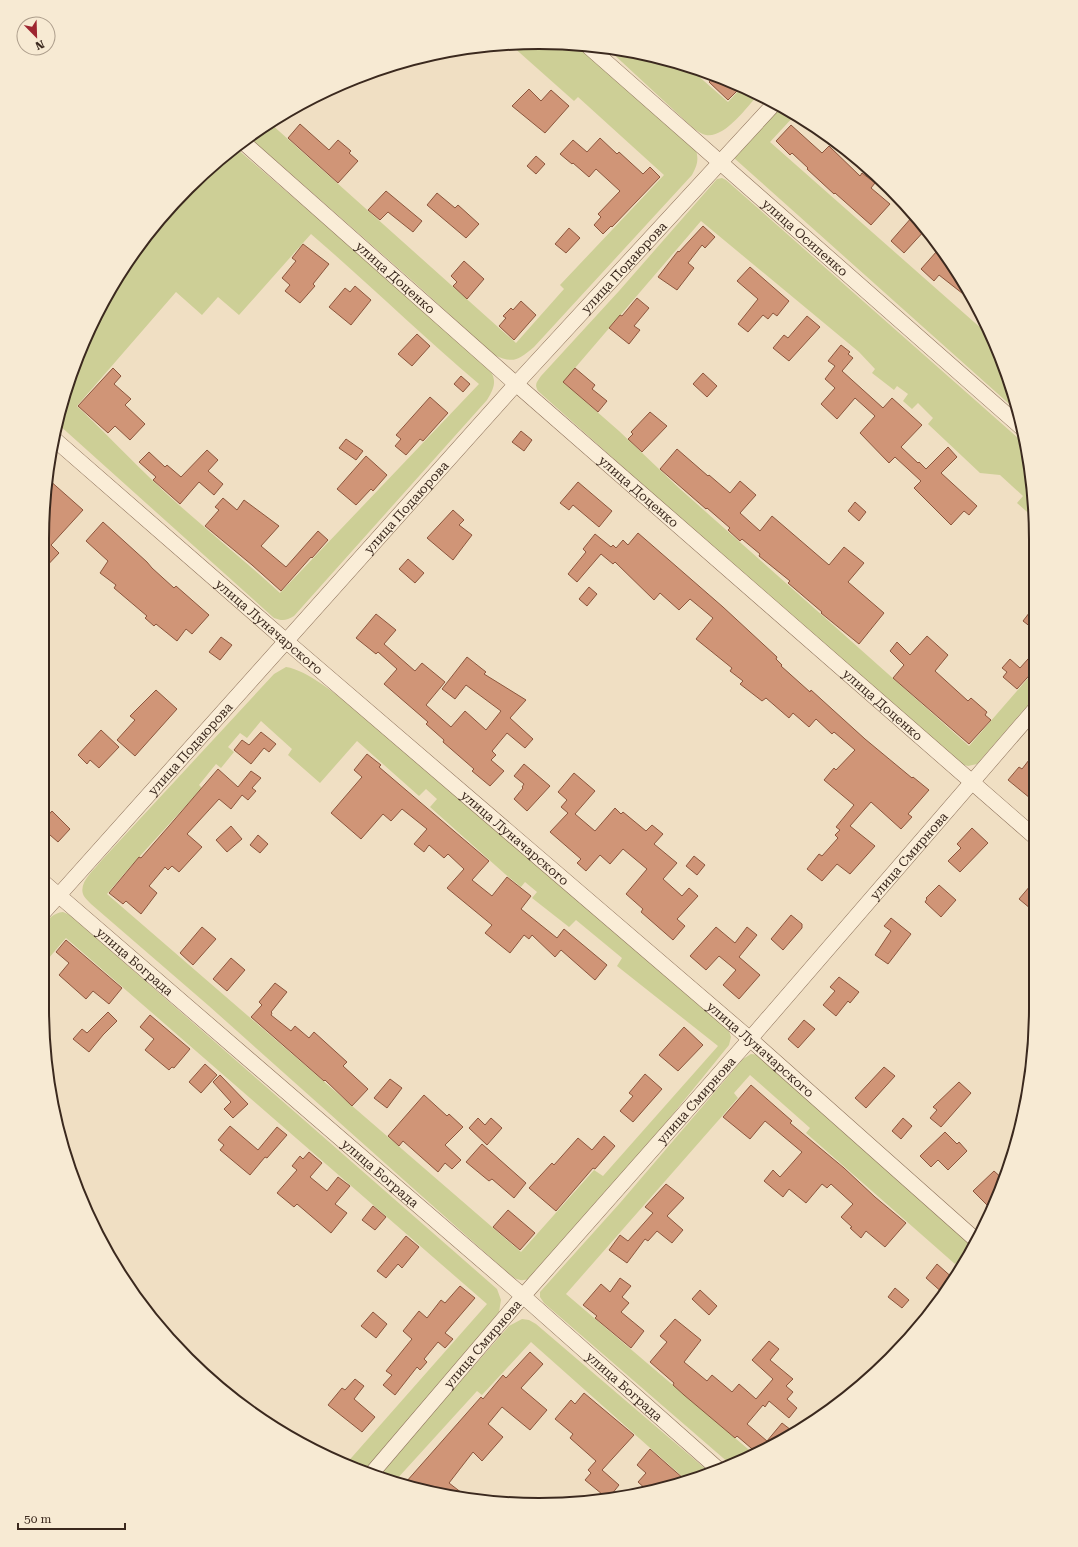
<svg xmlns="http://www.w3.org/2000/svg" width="1078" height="1547" viewBox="0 0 1078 1547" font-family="'Roboto Serif',serif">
	<rect width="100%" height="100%" fill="#f0dfc3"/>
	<g fill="#cdcf96" fill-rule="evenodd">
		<path d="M539,42L584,46L695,147C699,159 698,164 692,175L534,347C518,360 514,364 494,355L415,283L249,137L263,126L272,121L270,123L516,343L564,289L560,285L664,175L578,97L574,101L511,45Z"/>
		<path d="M608,49L636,52L688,67L728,102L742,87L758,95C746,108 725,138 706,135C701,134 696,130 692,127Z"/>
		<polygon points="780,107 795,115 770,142 991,337 1016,410 734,158"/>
		<path d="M236,148L482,360C496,376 498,382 487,400L294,616C286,621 282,621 274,618L58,424L93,319L145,237L188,187ZM311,234C368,283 421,335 479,384L280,593C247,563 213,535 179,505C144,474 112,439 77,406L176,292L202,315L218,297L239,315Z"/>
		<path d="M722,178L726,180L1027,446L1034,518L1017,503L1023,496L1000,475L980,473L928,424L933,418L918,403L912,409L903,401L908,394L897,386L894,390L872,373L875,369L859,352L701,221L563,382L619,431L679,488L969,746L1036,669V696L977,764L968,766L961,764L652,493L538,391C534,384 537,382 541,376L619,291L717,179Z"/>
		<path d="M286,667C308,670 337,696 356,709L729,1031L731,1037L729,1045L660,1130L529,1279C519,1282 515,1279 507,1272L209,1006L91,904C88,901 84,897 83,894C79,882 94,870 101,861L274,674ZM261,721L292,749L288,755L320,783L357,741L419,796L426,789L437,799L430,807L505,874L521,887L525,882L537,892L532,898L569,927L576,920L622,958L617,966L718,1046L603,1176L594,1170L521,1252L107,894L130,867L202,788L199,785L216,764L221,768L234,752L228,747L240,733L247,738Z"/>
		<path d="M63,912L70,915L497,1289L501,1300L499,1312L365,1471L345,1465L487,1304L66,938L42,966V926C49,919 53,913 63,912Z"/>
		<polygon points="751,1054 759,1055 973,1245 965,1261 961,1258 955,1264 806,1133 810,1128 750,1075 734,1093 738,1098 566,1294 755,1455 730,1464 544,1303 540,1297 540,1292 620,1203 743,1059"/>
		<polygon points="522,1319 529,1320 536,1324 708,1471 685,1479 531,1342 482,1395 477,1391 396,1480 378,1475 509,1326"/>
	</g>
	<g fill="#d09577" stroke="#8c563d">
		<polygon points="715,76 729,80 742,86 728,100 709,82"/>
		<polygon points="529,89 541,101 551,90 569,106 545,133 512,106"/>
		<polygon points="300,124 329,150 338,140 351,151 349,153 358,161 338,183 288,138"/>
		<polygon points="791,125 822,153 829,146 860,176 862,173 875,183 871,188 890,204 871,225 835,193 834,194 807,169 808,168 792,153 790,155 776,141"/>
		<polygon points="600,138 617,154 619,152 643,174 650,167 660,177 612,227 611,226 603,234 594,225 601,217 598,214 620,191 596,169 589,177 573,163 572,164 560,154 573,140 587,152"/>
		<polygon points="536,156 545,164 536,174 527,166"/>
		<polygon points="386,191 422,221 413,232 388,212 380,220 368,210"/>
		<polygon points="437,193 455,208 458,205 479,224 466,238 427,205"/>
		<polygon points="912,217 926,229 904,253 891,241"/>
		<polygon points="703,226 715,237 705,248 702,245 688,263 694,268 677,290 658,277 678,251 679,252"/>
		<polygon points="569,228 580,238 566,253 555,244"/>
		<polygon points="303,244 329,264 313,284 315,286 300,303 285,291 290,285 282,278 296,261 292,258"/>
		<polygon points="937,251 950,263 973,300 972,301 939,275 934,281 921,269"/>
		<polygon points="464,261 484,279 467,299 453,286 457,282 451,276"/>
		<polygon points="750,267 789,301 777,316 773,313 768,319 763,315 748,332 738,324 758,299 737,281"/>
		<polygon points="355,286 371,300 351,325 329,307 345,288 350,292"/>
		<polygon points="637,298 649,308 634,326 640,330 629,344 609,328 620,315 622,316"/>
		<polygon points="521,301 536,315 514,340 499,326 506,318 503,316 511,308 513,310"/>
		<polygon points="807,316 820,327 789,361 773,348 784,335 788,338"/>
		<polygon points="417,334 430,346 412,366 398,354"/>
		<polygon points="841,345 850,352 848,354 853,358 842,371 883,408 892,398 922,425 901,447 918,463 919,462 926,469 948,447 957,457 941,473 977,506 969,515 964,511 951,525 914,488 921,481 895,457 889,463 860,433 875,416 855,398 837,419 821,404 835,388 825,379 835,366 828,361"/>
		<polygon points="113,368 121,376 114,384 131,399 125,405 145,424 130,440 115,426 108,433 78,406"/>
		<polygon points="575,368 595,385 592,389 607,401 598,412 563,382"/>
		<polygon points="703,373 717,386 707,397 693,384"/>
		<polygon points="461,376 470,384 463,392 454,384"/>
		<polygon points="430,397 448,413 423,441 420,439 406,455 395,446 401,439 396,435"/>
		<polygon points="650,412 667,426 642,452 628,439 633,434 631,432"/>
		<polygon points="521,431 532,440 524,451 512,442"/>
		<polygon points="346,439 363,451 356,460 339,448"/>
		<polygon points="677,449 708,476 709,475 730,493 740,481 756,495 740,513 760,531 772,516 829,565 844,547 864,563 848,582 884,613 859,644 821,613 822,612 788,583 790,581 759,556 760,554 742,539 740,541 728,530 730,528 707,508 706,509 660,469"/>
		<polygon points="207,450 218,460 208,471 223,484 214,495 199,482 180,504 153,480 156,477 139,462 149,452 165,467 167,465 181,477"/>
		<polygon points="366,456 387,475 373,491 371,489 356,505 337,489"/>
		<polygon points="48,479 83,510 51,545 59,553 42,571 42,539"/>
		<polygon points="578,482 612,511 599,527 573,505 569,510 560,503"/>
		<polygon points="223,498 237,510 244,500 279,526 261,546 286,567 318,531 328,540 312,558 311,557 281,591 252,565 205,526 219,510 215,507"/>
		<polygon points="855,502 866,512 859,521 848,511"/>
		<polygon points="453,510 464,520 459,525 472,535 453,560 427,538"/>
		<polygon points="103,522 147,562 152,568 174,588 176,586 209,615 192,634 186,629 177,641 156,624 154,626 145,618 147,616 114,588 116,585 100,573 108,561 86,541"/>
		<polygon points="638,533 723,607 777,657 776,659 782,665 781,666 810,692 811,690 865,739 912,778 913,777 929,790 908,814 912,817 901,829 871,802 850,826 875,846 850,874 837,864 822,881 807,869 819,854 822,856 838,838 835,835 840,830 836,827 854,805 824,780 834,768 836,770 855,750 834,732 832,734 816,719 809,727 793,713 789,718 766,698 762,701 740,684 743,681 730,671 732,668 696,639 713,618 690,599 679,610 660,593 654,600 615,562 613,564 601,554 577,582 568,574 586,552 583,549 595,534 611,547 613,545 616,548 623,540 628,545"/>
		<polygon points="408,559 424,573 415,583 399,569"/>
		<polygon points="589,587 597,594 587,606 579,599"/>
		<polygon points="1036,604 1036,631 1023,621"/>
		<polygon points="376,614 396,630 384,644 415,671 422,663 445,682 426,705 451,727 465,711 486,730 501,711 466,685 455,699 442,689 467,657 486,672 484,674 526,700 510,718 533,739 525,748 507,733 492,751 496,755 491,760 504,771 490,786 472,771 474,769 443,742 444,740 426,724 428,722 384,684 397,669 378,652 376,654 356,638"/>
		<polygon points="927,636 948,655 935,671 968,701 971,698 987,712 985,715 991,720 969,744 893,678 904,665 890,651 897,642 910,655"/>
		<polygon points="221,637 232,645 220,660 209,652"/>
		<polygon points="1036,650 1036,668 1017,689 1003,677 1007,672 1002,668 1010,659 1020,668"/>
		<polygon points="156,690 177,709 135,756 117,740 135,720 130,716"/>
		<polygon points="101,730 119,747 99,768 90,760 87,764 78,755"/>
		<polygon points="261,732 276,744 269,752 264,748 251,764 234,750 242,740 249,745"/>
		<polygon points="1036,751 1036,803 1008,780 1019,767 1022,769"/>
		<polygon points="367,754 381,765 379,767 489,861 472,880 492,896 507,877 531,896 521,909 557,938 564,929 607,965 595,980 561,950 555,957 532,935 529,939 524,935 510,953 485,933 492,925 447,888 464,869 448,854 444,858 429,845 424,852 414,844 427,829 402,809 391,821 383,814 361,839 331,813 362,777 354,770"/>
		<polygon points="524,764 550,786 527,811 514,799 523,788 522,787 524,784 514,776"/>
		<polygon points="218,769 238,787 251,771 261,778 252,788 256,791 248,800 242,795 231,809 219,799 187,834 202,847 179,872 172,866 168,870 165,867 149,886 157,893 141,914 126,901 123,904 109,893 139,857 141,858 169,826"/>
		<polygon points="574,773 595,791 575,814 595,831 615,808 621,814 623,812 646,831 652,825 663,834 654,844 677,863 663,879 682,896 689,888 698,896 677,919 685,926 673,940 641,912 643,909 626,894 647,869 623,849 610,864 600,855 586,871 577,863 581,859 550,832 568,813 561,807 567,800 558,792"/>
		<polygon points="52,811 70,829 58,842 42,828 42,822"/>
		<polygon points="231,826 242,839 227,852 216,840"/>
		<polygon points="972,828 988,843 960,872 948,861 961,848 957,844"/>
		<polygon points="258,835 268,844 260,853 250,845"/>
		<polygon points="694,856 705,865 697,875 686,866"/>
		<polygon points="1036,879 1036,903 1031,909 1019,899"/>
		<polygon points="939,885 956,900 941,917 925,902 927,899 926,898"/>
		<polygon points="791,915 802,924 802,928 783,950 771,939"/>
		<polygon points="891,918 911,934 888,964 875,955 891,931 884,926"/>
		<polygon points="202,927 216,939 193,965 180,953"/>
		<polygon points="716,927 735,943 747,927 757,935 739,957 760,975 739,999 723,985 736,970 719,956 706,970 690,956"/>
		<polygon points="66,940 122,988 109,1004 93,991 86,999 59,975 69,963 56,952"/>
		<polygon points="231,958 245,970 227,991 213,979"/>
		<polygon points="839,977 859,992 850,1003 848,1001 836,1016 823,1005 835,991 830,987"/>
		<polygon points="275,983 287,992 271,1012 272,1013 271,1015 291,1031 295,1026 309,1038 314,1032 347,1062 343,1066 368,1089 352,1106 325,1080 324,1081 251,1017 262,1005 259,1002"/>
		<polygon points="108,1012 117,1021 103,1035 89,1052 73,1039 82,1029 87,1033"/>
		<polygon points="150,1015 190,1049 174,1068 172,1067 169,1070 145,1050 154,1039 140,1027"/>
		<polygon points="804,1020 815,1029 798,1048 788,1039"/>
		<polygon points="684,1027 703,1045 678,1071 659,1055"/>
		<polygon points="205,1064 217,1075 201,1093 189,1082"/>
		<polygon points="884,1067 895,1076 866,1108 855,1098"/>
		<polygon points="645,1074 662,1089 633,1122 620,1111 633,1096 629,1093"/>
		<polygon points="220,1075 248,1104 233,1118 224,1109 231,1102 213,1082"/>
		<polygon points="390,1079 402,1088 387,1108 374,1098"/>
		<polygon points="959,1082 971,1093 941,1127 930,1118 937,1110 933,1107"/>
		<polygon points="751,1085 792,1121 790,1123 844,1168 875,1197 906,1223 885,1247 866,1231 861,1238 850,1228 852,1227 841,1217 853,1204 831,1184 827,1188 822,1184 806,1203 789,1189 783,1197 764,1181 773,1170 780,1177 802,1152 765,1121 750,1139 723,1117"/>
		<polygon points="424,1095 447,1116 449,1114 463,1127 445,1145 461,1160 452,1169 445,1163 438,1172 403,1141 399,1146 388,1136"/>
		<polygon points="478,1118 485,1125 491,1118 502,1128 487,1145 469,1128"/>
		<polygon points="903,1118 912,1126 901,1139 892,1131"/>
		<polygon points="230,1126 258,1150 277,1127 287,1135 267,1158 265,1157 250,1175 220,1150 224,1145 218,1140"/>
		<polygon points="945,1132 957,1144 959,1142 967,1151 948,1170 938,1160 931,1167 920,1156"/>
		<polygon points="604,1136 615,1146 595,1169 593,1168 556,1211 529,1188 552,1163 554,1165 578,1138 592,1150"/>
		<polygon points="482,1144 526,1183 514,1198 492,1179 489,1181 466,1162"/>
		<polygon points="309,1152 322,1163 310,1177 327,1191 338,1177 350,1186 335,1204 347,1213 331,1233 297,1204 294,1207 277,1193 297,1170 292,1166 300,1156 303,1159"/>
		<polygon points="994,1171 1004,1180 998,1198 992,1210 973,1191"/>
		<polygon points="666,1184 684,1198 667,1216 683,1230 672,1243 657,1231 648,1241 645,1239 627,1263 609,1250 620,1235 628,1241 653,1213 645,1207"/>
		<polygon points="373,1206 386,1217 375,1230 362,1220"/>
		<polygon points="508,1210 535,1233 520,1250 493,1227"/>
		<polygon points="406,1236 419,1247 402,1268 398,1264 386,1278 377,1271"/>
		<polygon points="937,1264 955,1280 944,1294 926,1278"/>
		<polygon points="620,1278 631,1286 622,1297 629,1303 621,1312 644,1331 631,1348 595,1318 597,1316 583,1305 601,1284 610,1292"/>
		<polygon points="460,1286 475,1298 445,1333 453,1339 445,1348 438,1342 424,1359 427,1362 420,1370 417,1367 395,1395 383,1385 392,1375 386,1371 412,1339 403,1331 419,1311 427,1318 441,1300 445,1303"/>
		<polygon points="895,1288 909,1300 902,1308 888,1297"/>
		<polygon points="700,1290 717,1306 709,1315 692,1299"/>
		<polygon points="373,1312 387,1324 376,1338 361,1326"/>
		<polygon points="675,1319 701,1340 684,1362 707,1381 712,1375 732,1392 739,1384 756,1399 773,1379 752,1360 769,1341 779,1349 770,1360 793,1379 786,1386 793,1392 787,1399 797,1408 789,1418 769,1401 765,1407 763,1405 747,1424 767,1441 782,1423 791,1430 784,1438 758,1454 737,1436 735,1438 684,1395 673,1385 674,1383 650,1362 667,1342 660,1336"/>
		<polygon points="530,1352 543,1364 521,1388 547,1410 530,1430 502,1407 488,1424 503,1437 482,1461 473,1452 449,1483 471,1500 406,1482 481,1397 483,1399 503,1375 506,1378"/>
		<polygon points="355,1379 364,1386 354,1399 375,1417 362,1432 328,1405 342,1388 345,1390"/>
		<polygon points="584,1393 634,1435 602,1470 619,1485 608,1499 585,1480 591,1473 588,1470 596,1461 570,1438 573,1434 555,1419 571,1400 575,1404"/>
		<polygon points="650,1449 668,1465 684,1479 648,1491 638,1482 646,1473 637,1465"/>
	</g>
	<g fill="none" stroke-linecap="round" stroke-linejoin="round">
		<g stroke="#8c7059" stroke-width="16">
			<g id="minor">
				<path id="s1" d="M589,47L1022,428"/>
				<path id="s2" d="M243,142L516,384L1036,838"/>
				<path id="s3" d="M53,438L286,641L750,1039L976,1240"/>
				<path id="s4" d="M42,881L523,1296L717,1468"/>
				<path id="s5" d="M42,914L516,384L774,104"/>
				<path id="s6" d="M372,1473L523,1296L750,1039L1036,708"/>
			</g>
		</g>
		<use href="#minor" stroke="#faedd7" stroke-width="15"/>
	</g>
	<g text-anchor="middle" stroke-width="3.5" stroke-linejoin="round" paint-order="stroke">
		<g font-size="13" fill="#3b291e" stroke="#f7ead3">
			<text dy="5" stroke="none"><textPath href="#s1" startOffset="288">улица Осипенко</textPath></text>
			<text dy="5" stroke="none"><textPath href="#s5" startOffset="870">улица Подаюрова</textPath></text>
			<text dy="5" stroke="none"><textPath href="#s2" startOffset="204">улица Доценко</textPath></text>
			<text dy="5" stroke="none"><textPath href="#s2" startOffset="528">улица Доценко</textPath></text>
			<text dy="5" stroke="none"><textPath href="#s5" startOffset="546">улица Подаюрова</textPath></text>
			<text dy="5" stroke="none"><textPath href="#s3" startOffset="287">улица Луначарского</textPath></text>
			<text dy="5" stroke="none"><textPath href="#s2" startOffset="852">улица Доценко</textPath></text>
			<text dy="5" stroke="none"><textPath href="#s5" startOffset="222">улица Подаюрова</textPath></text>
			<text dy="5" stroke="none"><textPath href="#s3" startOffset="611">улица Луначарского</textPath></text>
			<text dy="5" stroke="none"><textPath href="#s6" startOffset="818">улица Смирнова</textPath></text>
			<text dy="5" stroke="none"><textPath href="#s4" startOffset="123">улица Бограда</textPath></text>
			<text dy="5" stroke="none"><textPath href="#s3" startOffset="935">улица Луначарского</textPath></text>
			<text dy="5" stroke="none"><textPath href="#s6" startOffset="494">улица Смирнова</textPath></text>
			<text dy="5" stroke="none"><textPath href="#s4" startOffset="447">улица Бограда</textPath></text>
			<text dy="5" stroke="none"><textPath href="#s6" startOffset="170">улица Смирнова</textPath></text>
			<text dy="5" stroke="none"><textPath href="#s4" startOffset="771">улица Бограда</textPath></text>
		</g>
	</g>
	<path d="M0 0H1078V1547H0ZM539 49H539A490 490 0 0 1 1029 539V1008A490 490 0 0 1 539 1498H539A490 490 0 0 1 49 1008V539A490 490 0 0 1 539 49Z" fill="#f7ead3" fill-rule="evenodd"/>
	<path fill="none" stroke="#3b291e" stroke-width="2" d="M539 49H539A490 490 0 0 1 1029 539V1008A490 490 0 0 1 539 1498H539A490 490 0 0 1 49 1008V539A490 490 0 0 1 539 49Z"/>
	<g transform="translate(36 36) rotate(157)"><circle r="19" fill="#f7ead3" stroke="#ac9d8b"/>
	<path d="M0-3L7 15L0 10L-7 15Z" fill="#9e2530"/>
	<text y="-6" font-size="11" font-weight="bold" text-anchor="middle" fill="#3b291e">N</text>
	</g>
	<path d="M18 1523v6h107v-6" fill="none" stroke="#3b291e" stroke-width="2"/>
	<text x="24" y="1523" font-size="12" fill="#3b291e" stroke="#f7ead3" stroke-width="3" paint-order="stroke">50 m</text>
</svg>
